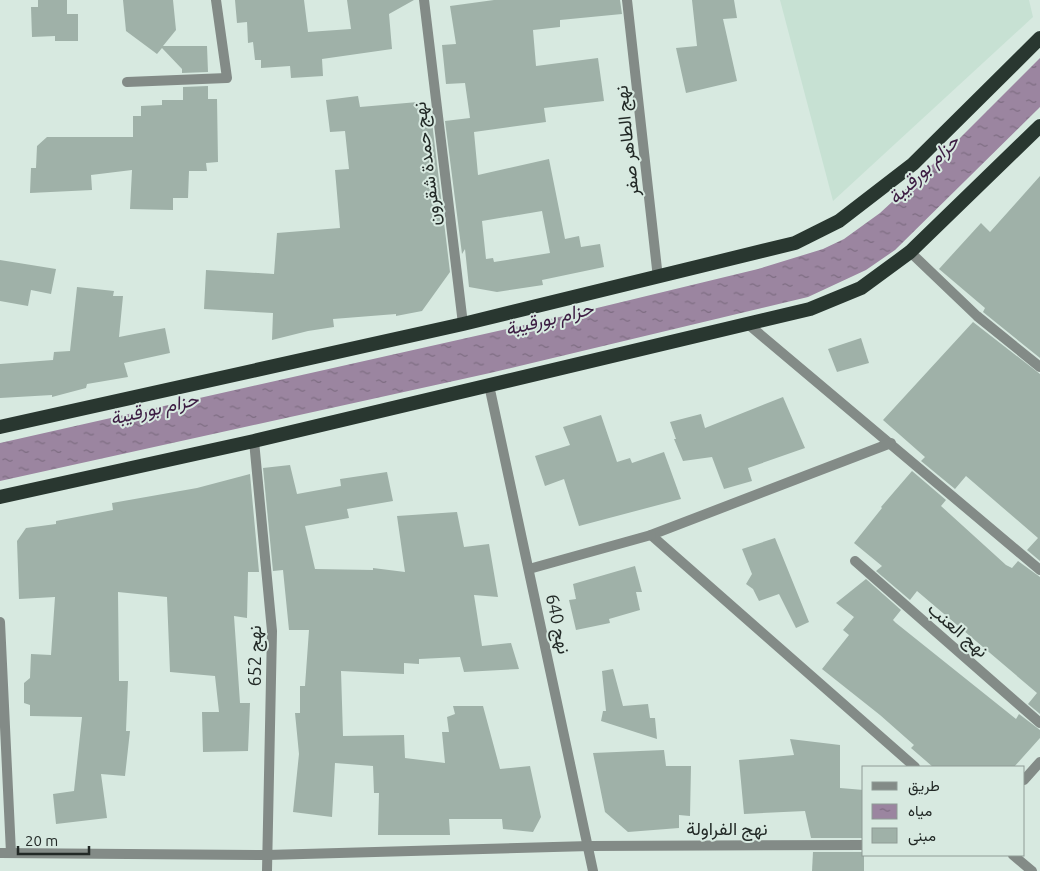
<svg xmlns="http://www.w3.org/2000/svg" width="1040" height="871" viewBox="0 0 1040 871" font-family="Ubuntu,Vazirmatn,sans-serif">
	<defs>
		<pattern id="water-ripples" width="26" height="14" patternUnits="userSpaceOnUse" patternTransform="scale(1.25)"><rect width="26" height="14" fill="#9b85a0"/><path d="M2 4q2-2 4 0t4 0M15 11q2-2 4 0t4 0" fill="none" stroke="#7e6d82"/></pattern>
	</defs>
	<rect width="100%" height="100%" fill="#d7e9e0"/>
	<polygon fill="#c7e1d3" points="780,0 1029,0 1033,17 833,201"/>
	<polygon fill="url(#water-ripples)" points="1040,58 1040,107 1037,110 895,250 866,270 808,297 490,373 0,481 0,443 564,316 758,269 823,249 844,239 880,213 944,154"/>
	<g fill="#9fb1a8" fill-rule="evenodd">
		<polygon points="38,0 67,0 67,14 78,14 78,41 55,41 55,36 32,37 31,7 38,7"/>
		<polygon points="123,0 173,0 176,30 163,46 207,46 208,72 182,73 182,69 162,48 157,54 126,31"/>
		<polygon points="235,0 304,0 308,32 351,29 347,0 414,0 389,14 392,49 322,59 323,76 291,78 290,66 261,68 261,60 255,60 253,42 248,43 247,22 237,23"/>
		<path d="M494,0H620L622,14L560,20V27L533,30L536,66L598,58L604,101L544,108L546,122L474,132L478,175L549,159L565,239L579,236L581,247L600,244L604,267L542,280L543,285L497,292L469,287L465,249L462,254L445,121L470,118L465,83L446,84L442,45L456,44L450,6ZM542,211L550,253L494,262L493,258L486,259L482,221Z"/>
		<polygon points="692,0 734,0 737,18 723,19 737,81 686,93 676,48 697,46"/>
		<polygon points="208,86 208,99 217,99 218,162 206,163 207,171 189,171 188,198 173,198 173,210 130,209 132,170 91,175 92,190 30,193 31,168 36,168 37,146 47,137 133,137 133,116 141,116 141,106 162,105 162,100 183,100 183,87"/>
		<polygon points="358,96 360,107 418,102 420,124 432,122 450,272 422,311 396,316 396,314 333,319 334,327 308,331 272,340 273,313 204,309 206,270 274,274 277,233 340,228 335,170 349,169 345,131 330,132 326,100"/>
		<polygon points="1040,176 1040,358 983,312 985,308 939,269 981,223 990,232"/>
		<polygon points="0,260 56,269 51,294 31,290 28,306 0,301"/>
		<polygon points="77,287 114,291 113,296 123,296 119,337 165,328 170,353 124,363 128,377 87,384 86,388 52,397 52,395 0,398 0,364 53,360 54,352 70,351"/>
		<polygon points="973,322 1040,374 1040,561 1027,550 1038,538 966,476 955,489 921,461 925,457 883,420"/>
		<polygon points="861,338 869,363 837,372 828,349"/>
		<polygon points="783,397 805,448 748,468 752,481 724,489 712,457 683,461 674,439 676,439 670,422 701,414 705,428"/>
		<polygon points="601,415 617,462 630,458 632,463 664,452 681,499 579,526 564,479 545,486 535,456 570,445 563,427"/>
		<polygon points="290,465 297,494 341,486 340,479 387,472 393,501 347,509 349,518 305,526 315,569 373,570 373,568 405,572 397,516 457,512 464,547 489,544 498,597 474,595 482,646 511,643 519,669 464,672 460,657 419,659 419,664 404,663 404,674 341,671 343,736 404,735 405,758 445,763 442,732 449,732 447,717 455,714 453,706 483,706 500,769 530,766 541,817 533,832 503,829 502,819 449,819 450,835 378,835 379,793 374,793 373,766 335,763 332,817 293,812 299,754 295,713 300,713 300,686 305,686 309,630 289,630 283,570 273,571 263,468"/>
		<polygon points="912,471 946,500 941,506 1006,565 1012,568 1018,561 1040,577 1040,714 1028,704 1037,693 917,591 910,600 876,571 882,566 854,543 882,508 881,507"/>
		<polygon points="250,474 259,572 248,572 247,618 234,616 240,703 250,703 248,751 203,752 202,712 219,712 215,676 170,672 167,597 118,592 119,681 128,681 126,731 130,731 125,776 101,774 107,818 56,824 53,794 74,791 82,717 30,716 30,705 24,703 24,683 30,678 31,654 51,655 55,597 19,599 17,541 26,528 56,524 56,521 113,510 112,503 197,488"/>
		<polygon points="775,538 809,622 796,628 779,594 759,601 753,589 746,584 752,574 742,549"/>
		<polygon points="635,566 642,592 636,592 640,610 609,619 610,623 576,630 569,600 576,599 573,584"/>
		<polygon points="866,579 901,610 893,620 896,623 1016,719 1019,714 1040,730 1040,738 1014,767 933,767 911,748 914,745 880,715 822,669 849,635 843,630 854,617 836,603"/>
		<polygon points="613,669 623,706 648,704 650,718 655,718 657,739 601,721 603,711 606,711 602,671"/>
		<polygon points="790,739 840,745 840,788 864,790 864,838 811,838 805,811 744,814 739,760 794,755"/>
		<polygon points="664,750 666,766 691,766 690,816 679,815 679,828 628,832 605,812 593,753"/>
		<polygon points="813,852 864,852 864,871 812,871"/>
	</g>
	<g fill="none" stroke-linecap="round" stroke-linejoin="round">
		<g stroke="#838b87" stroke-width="10">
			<polyline points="424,0 463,324"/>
			<polyline points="627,0 658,278"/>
			<polyline points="127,82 227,78 216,0"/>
			<polyline points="910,252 977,316 1040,367"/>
			<polyline points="749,325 1040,570"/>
			<polyline points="489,385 593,871"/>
			<polyline points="254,441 272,631 267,871"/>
			<polyline points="891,443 651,535 915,767"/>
			<polyline points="855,561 1040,723"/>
			<polyline points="529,569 651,535"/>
			<polyline points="0,622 11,853"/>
			<polyline points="1024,780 1040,762"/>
			<polyline points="0,853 267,855 590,846 864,845"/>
			<polyline points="1013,855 1032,871"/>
		</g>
		<g stroke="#293730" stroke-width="14">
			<polyline points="0,427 463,324 795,243 839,221 913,164 1040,38"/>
			<polyline points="0,497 254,441 810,309 861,288 910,252 1040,126"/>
		</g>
	</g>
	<g text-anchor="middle" stroke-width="4" stroke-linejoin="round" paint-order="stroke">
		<g font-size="18" fill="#222926" stroke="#d7e9e0">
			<text transform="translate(627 141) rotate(-96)" y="6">نهج الطاهر صفر</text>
			<text transform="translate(427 164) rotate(-97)" y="6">نهج حمدة شقرون</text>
			<text transform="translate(558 624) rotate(78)" y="6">نهج 640</text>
			<text transform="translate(958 630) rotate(41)" y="6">نهج العنب</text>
			<text transform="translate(255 656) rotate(-90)" y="6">نهج 652</text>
			<text x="727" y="835">نهج الفراولة</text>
		</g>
		<g font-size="19" font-style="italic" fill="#3c1c42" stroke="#d7e9e0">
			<text transform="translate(923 169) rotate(-44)" y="7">حزام بورقيبة</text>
			<text transform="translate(549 318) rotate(-14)" y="7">حزام بورقيبة</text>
			<text transform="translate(154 408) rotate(-13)" y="7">حزام بورقيبة</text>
		</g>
	</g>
	<rect x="862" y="766" width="162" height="90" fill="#d7e9e0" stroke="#8f9c96"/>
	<rect x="872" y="782" width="25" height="8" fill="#838b87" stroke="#8f9c96"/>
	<text x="908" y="791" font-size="15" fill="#222926">طريق</text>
	<rect x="872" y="804" width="25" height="15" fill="url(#water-ripples)" stroke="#8f9c96"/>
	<text x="908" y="816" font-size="15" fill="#222926">مياه</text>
	<rect x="872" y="828" width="25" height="15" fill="#9fb1a8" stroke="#8f9c96"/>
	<text x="908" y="841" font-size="15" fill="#222926">مبنى</text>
	<path d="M18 846v8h71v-8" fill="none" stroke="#222926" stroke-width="2.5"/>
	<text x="25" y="846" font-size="15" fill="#222926" stroke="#d7e9e0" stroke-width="4" paint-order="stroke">20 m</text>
</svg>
